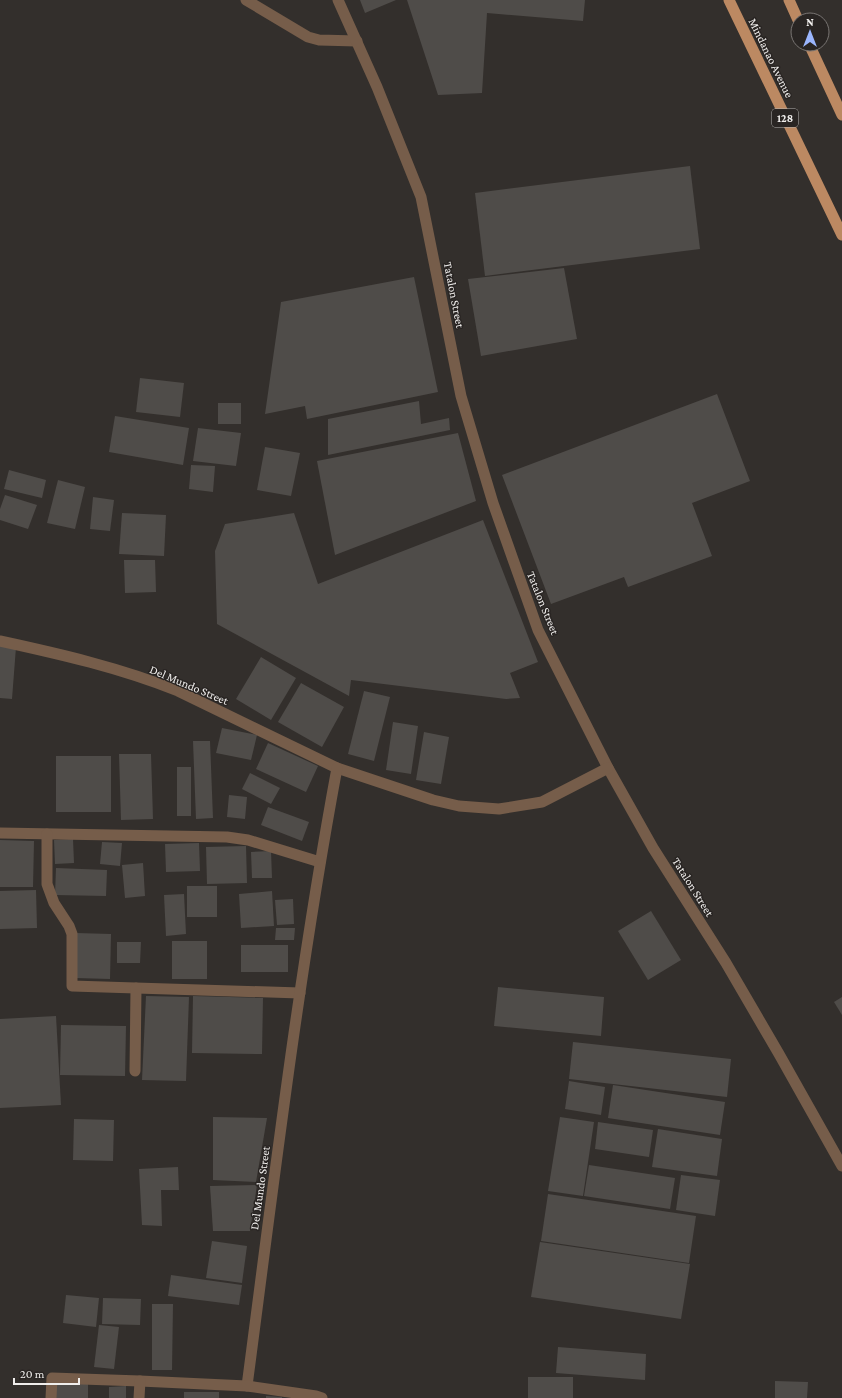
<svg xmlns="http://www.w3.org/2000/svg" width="842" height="1398" viewBox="0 0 842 1398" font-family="'Crimson Pro',serif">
	<rect width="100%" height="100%" fill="#332f2c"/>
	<g fill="#4f4c49">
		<polygon points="360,0 396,0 365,13"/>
		<polygon points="407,0 585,0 583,21 487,13 482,93 438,95"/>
		<polygon points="690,166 700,249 485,276 475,193"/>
		<polygon points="564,268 577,339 481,356 468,279"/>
		<polygon points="414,277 438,392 307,419 305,406 265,414 281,302"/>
		<polygon points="140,378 184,383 180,417 136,412"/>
		<polygon points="717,394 750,481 692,503 712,556 628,587 624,577 551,604 502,475"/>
		<polygon points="419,401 421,424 449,418 450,430 328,455 328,419"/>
		<rect x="218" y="403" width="23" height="21"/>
		<polygon points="115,416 189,428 183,465 109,452"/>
		<polygon points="198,428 241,433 236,466 193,461"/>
		<polygon points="458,433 476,501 335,555 317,461"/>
		<polygon points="265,447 300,453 291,496 257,490"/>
		<polygon points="191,465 215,466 213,492 189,489"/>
		<polygon points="9,470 46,480 42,498 4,489"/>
		<polygon points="58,480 85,487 75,529 47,523"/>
		<polygon points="5,495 37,505 28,529 0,520 0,509"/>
		<polygon points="93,497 114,500 110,531 90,529"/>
		<polygon points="122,513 166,515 164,556 119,554"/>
		<polygon points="294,513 318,584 483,520 538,662 510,673 520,698 506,699 351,680 349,696 217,624 215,551 225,524"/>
		<polygon points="124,560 155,560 156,592 125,593"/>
		<polygon points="0,645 16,647 12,699 0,698"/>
		<polygon points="261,657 296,678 271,720 236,699"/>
		<polygon points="301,683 344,707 322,747 278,722"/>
		<polygon points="364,691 390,697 374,761 348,754"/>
		<polygon points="393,722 418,726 411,774 386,770"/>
		<polygon points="222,728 257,735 251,760 216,753"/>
		<polygon points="424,732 449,737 441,784 416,780"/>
		<polygon points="193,741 210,741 213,818 196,819"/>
		<polygon points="268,743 318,766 306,792 256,769"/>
		<polygon points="119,754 151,754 153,819 121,820"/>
		<rect x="56" y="756" width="55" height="56"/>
		<rect x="177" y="767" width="14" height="49"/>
		<polygon points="250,773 280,788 271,804 242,789"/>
		<polygon points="229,795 247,797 245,819 227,817"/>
		<polygon points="268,807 309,822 302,841 261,825"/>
		<polygon points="73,839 74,863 55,864 54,840"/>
		<polygon points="0,840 34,841 33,887 0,887"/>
		<polygon points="102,842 122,843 120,866 100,864"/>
		<polygon points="199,843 200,871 166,872 165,844"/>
		<polygon points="246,846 247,883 207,884 206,847"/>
		<polygon points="271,851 272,878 252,878 251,852"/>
		<polygon points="143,863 145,896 125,898 122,865"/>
		<polygon points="56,868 107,870 106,896 55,895"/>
		<rect x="187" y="886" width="30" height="31"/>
		<polygon points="36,890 37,928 0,929 0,891"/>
		<polygon points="272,891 274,926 241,928 239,894"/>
		<polygon points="184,894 186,934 166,936 164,895"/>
		<polygon points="293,899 294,924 277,925 275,900"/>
		<polygon points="651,911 681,960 648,980 618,931"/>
		<polygon points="276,928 295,928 294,940 275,940"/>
		<polygon points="76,933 111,934 110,979 75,978"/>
		<rect x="172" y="941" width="35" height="38"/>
		<polygon points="117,942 141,942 140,963 117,963"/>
		<rect x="241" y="945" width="47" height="27"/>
		<polygon points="498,987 604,997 601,1036 494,1026"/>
		<polygon points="146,996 189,997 186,1081 142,1080"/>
		<polygon points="193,996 263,998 262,1054 192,1053"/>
		<polygon points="842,997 842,1015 834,1002"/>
		<polygon points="56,1016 61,1105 0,1108 0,1019"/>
		<polygon points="61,1025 126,1026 125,1076 60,1075"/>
		<polygon points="573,1042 731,1059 727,1097 569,1079"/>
		<polygon points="569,1081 605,1087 601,1115 565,1109"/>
		<polygon points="613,1085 725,1102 720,1135 608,1118"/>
		<polygon points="213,1117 267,1118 256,1182 213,1180"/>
		<polygon points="560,1117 594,1122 583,1196 548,1191"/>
		<polygon points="74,1119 114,1120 113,1161 73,1160"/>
		<polygon points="598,1122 653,1130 649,1157 595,1149"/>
		<polygon points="658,1129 722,1139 717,1176 652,1167"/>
		<polygon points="589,1165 675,1178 670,1209 584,1196"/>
		<polygon points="178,1167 179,1190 161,1190 162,1226 142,1225 139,1169"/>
		<polygon points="681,1175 720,1180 715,1216 676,1210"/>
		<polygon points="257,1185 250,1231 213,1231 210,1186"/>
		<polygon points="548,1194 696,1216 689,1263 541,1241"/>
		<polygon points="212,1241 247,1246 242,1283 206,1278"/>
		<polygon points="540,1242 690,1264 681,1319 531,1297"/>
		<polygon points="171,1275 242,1285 239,1305 168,1296"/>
		<polygon points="66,1295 99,1298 96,1327 63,1323"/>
		<polygon points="103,1298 141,1299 140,1325 102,1324"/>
		<polygon points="152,1304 173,1304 172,1370 152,1370"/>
		<polygon points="99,1325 119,1327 114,1369 94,1367"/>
		<polygon points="558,1347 646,1354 645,1380 556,1373"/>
		<rect x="528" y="1377" width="45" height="21"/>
		<polygon points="775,1381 808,1382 807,1398 775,1398"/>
		<polygon points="88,1383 88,1398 54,1398 53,1385"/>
		<polygon points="126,1386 126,1398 109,1398 109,1387"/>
		<rect x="184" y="1392" width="35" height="6"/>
		<polygon points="266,1396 282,1397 282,1398 266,1398"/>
	</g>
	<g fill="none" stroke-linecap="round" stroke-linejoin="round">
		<g stroke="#765d4a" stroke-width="11">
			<polyline points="246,0 308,37 319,40 357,41"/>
			<polyline points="338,0 377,87 421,197 461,396 493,503 538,630 608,768 653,848 726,963 779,1054 842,1166"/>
			<path d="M0,641C60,654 121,668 178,691L337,768L433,800L459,806L499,809L542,802L608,768"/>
			<polyline points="0,833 227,837 248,840 320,862"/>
			<polyline points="47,834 47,884 54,903 69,926 72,934 72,986 300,993"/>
			<polyline points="135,1071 136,988"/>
			<path d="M247,1386C274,1180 299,973 337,768"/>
			<polyline points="51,1398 52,1378 140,1381 247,1386 316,1396 322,1398"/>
			<polyline points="139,1398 140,1381"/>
		</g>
		<g stroke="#bc8962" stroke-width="11">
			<polyline points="729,0 842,235"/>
			<polyline points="789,0 798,20"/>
			<polyline points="809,44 842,115"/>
		</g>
	</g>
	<g text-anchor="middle" stroke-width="3" stroke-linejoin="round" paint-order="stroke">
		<rect fill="#292523" stroke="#b4b2b0" stroke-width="1" x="772" y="109" width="26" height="18" rx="3"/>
		<g font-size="11" font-weight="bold" fill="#f0eeec">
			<text x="785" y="122">128</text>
		</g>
		<g font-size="12" fill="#f0eeec" stroke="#292523">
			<text transform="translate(771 58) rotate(64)" y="4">Mindanao Avenue</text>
			<text transform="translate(454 295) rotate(79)" y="4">Tatalon Street</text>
			<text transform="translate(543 603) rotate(68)" y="4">Tatalon Street</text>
			<text transform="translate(189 685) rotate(23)" y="4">Del Mundo Street</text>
			<text transform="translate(693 887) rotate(58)" y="4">Tatalon Street</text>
			<text transform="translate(260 1188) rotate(-82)" y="4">Del Mundo Street</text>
		</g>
	</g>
	<g transform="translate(810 32)"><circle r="19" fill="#292523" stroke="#797573"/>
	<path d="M0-3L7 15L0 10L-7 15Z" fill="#9ab5fd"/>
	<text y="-6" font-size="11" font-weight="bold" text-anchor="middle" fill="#f0eeec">N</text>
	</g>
	<path d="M14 1378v6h65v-6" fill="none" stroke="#f0eeec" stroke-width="2"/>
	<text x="20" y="1378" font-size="12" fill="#f0eeec" stroke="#292523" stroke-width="3" paint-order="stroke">20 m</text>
</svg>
